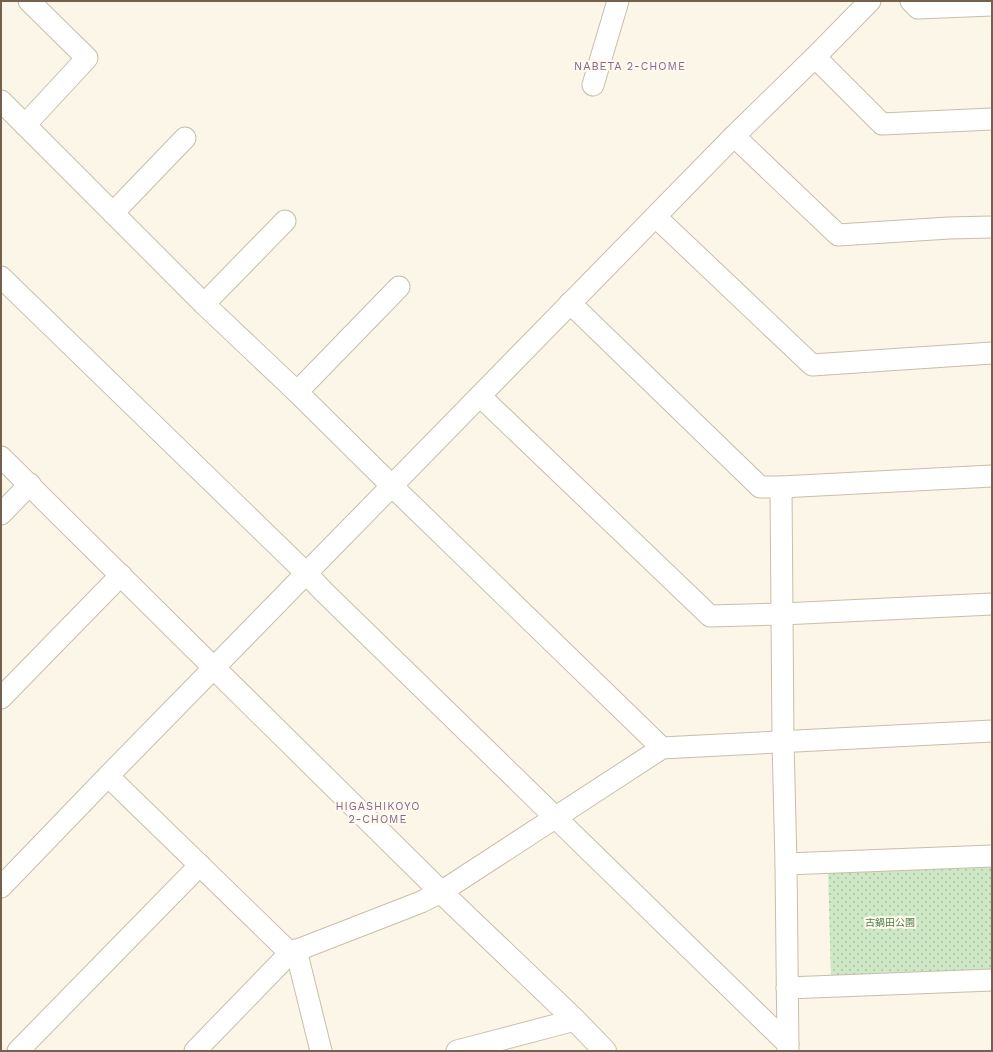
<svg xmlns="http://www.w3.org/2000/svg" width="993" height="1052" viewBox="0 0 993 1052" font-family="'Work Sans','Noto Sans JP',sans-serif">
	<defs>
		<pattern id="green-dots" width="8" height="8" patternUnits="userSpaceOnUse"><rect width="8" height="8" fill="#cee8c6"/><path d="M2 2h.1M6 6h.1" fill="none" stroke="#acbfa3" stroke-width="1.8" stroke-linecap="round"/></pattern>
	</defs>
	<rect width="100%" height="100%" fill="#fbf6e7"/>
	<polygon fill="url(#green-dots)" points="992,863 992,974 831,980 828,869"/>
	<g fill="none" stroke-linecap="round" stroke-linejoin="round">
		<g stroke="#c9beab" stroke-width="23">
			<g id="street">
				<polyline points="911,1 918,8 992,5"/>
				<polyline points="815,57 882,124 992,119"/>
				<polyline points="593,85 618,1"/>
				<polyline points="1,101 204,304 297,392 392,486 662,748"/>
				<polyline points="25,125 87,58 29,1"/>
				<polyline points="734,136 838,235 949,228 992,227"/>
				<polyline points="113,213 185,138"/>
				<polyline points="656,217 812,365 992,353"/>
				<polyline points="1,277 307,574 323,591 788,1044"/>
				<polyline points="570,303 760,487 781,487 992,476"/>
				<polyline points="204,304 285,221"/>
				<polyline points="297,392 399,287"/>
				<polyline points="480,396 710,616 782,614 992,604"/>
				<polyline points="1,457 214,668"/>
				<polyline points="781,487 783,741 786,864 788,1051"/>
				<polyline points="1,514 30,484"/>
				<polyline points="1,698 121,575"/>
				<polyline points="108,776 290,953"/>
				<polyline points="786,864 992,856"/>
				<polyline points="1,887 108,776 734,136 815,57 870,1"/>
				<polyline points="296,950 321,1051"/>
				<polyline points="787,988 992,980"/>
				<polyline points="18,1051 200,865"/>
				<polyline points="195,1051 290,953 421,902 441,892 662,748 992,731"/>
				<polyline points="457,1051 575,1020"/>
			</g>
		</g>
		<g stroke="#ccbfa9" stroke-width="24">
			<polyline id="secondary" points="214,668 441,892 575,1020 605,1051"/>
		</g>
		<use href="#street" stroke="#fff" stroke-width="21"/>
		<use href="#secondary" stroke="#fff" stroke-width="22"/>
	</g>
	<g text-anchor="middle" stroke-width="4" stroke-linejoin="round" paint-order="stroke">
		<g font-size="10" fill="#4f7d49" stroke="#fefaed">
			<text x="890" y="926">古鍋田公園</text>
		</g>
		<g font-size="11" letter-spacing="1" fill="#88658f" stroke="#fefaed">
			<text x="630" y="70">NABETA 2-CHOME</text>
			<text x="378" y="810">HIGASHIKOYO<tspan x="378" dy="13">2-CHOME</tspan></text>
		</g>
	</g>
	<rect width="993" height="1052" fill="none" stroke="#73614d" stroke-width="4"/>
</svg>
